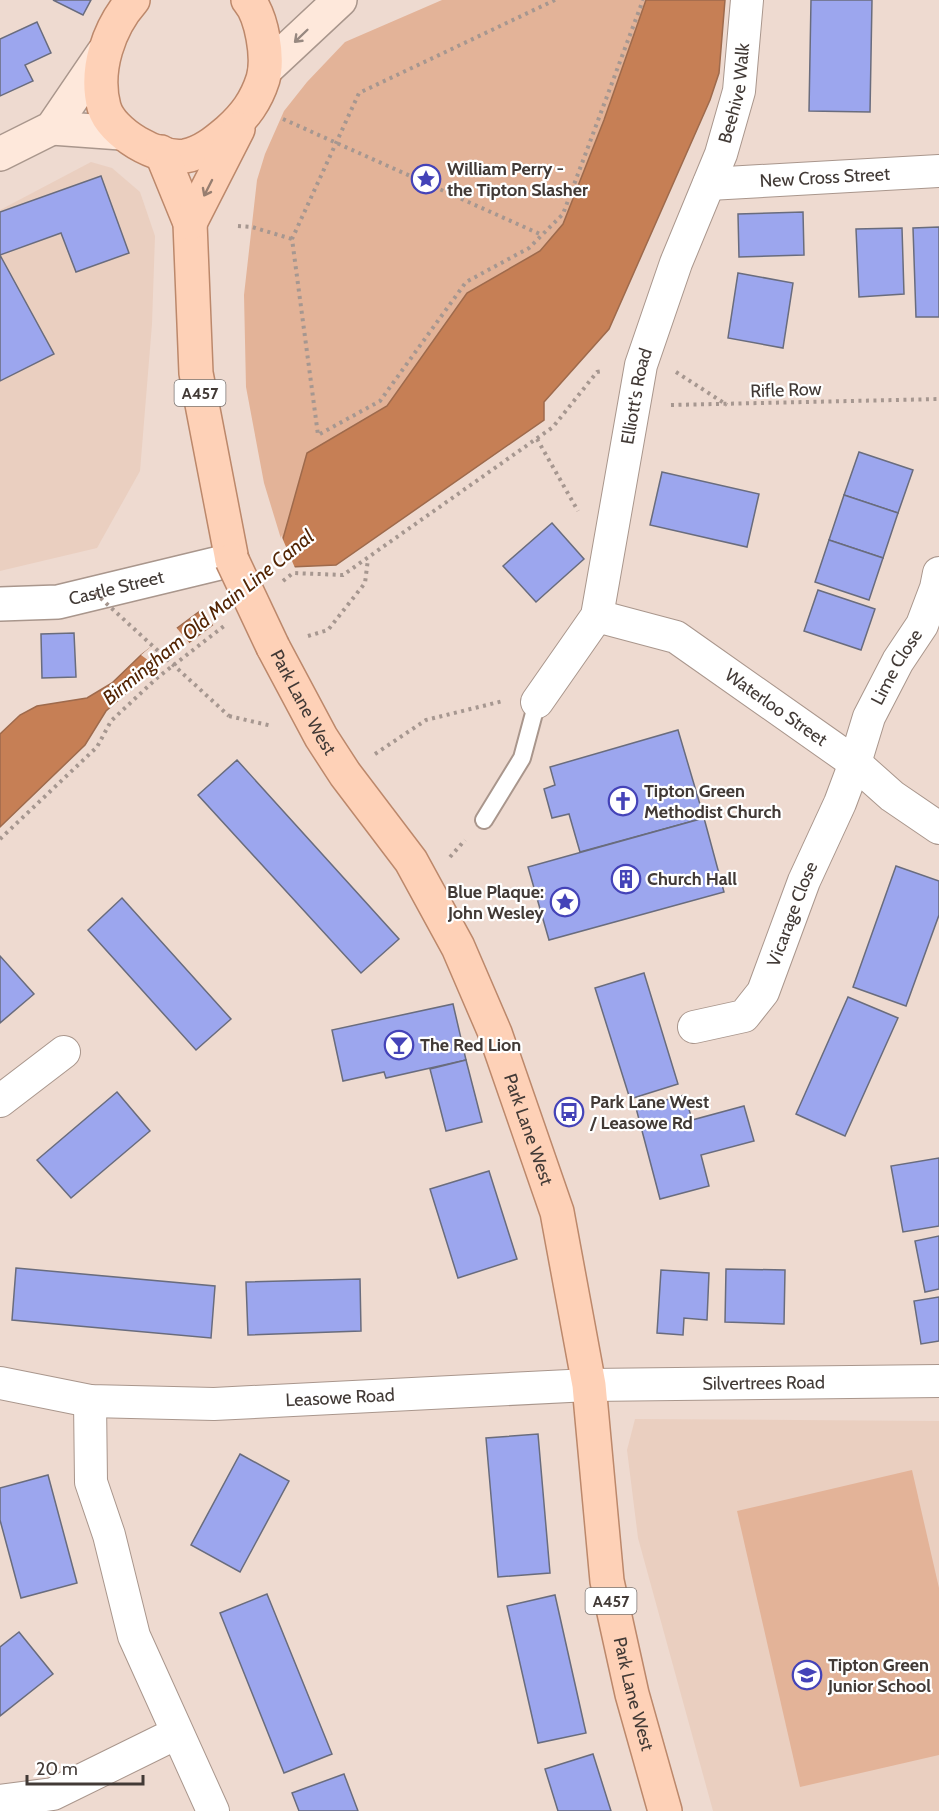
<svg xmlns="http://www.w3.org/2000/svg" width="939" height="1811" viewBox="0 0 939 1811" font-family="Cabin,sans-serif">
	<rect width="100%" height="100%" fill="#eedad0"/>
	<g fill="#eacfc0">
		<polygon points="91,162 112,168 140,192 155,236 152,324 140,471 97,548 0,571 0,210"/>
		<polygon points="635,1419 939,1421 939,1811 713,1811 638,1538 627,1450"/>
	</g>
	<g fill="#e3b398">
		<polygon points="442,0 646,0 604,120 563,224 540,251 467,293 387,406 307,453 282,542 264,483 246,387 244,295 257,180 265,154 284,111 307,82 345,42"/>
		<polygon points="912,1470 939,1588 939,1755 800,1787 737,1511"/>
	</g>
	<polygon fill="#c67f55" stroke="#9e6a4c" stroke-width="1.5" points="646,0 725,0 719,73 710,100 609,329 544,402 544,420 336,565 290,567 155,668 106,711 85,745 0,827 0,734 20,715 37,706 87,698 112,683 141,655 283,549 282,542 307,453 387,406 467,293 540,251 563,224 604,120"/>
	<g fill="#eedad0">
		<polygon points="281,535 295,568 215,627 198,609 280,548"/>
		<polygon points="175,626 191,645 160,669 141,655"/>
	</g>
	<g fill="#9ca6ee" stroke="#696c7d" stroke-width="1.5">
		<polygon points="53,0 91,0 83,15"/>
		<polygon points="811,0 872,0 870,112 809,111"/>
		<polygon points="37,22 51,53 25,65 33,81 0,96 0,39"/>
		<polygon points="101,176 129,253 76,272 61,233 0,255 0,212"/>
		<polygon points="803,212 804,255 739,257 738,214"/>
		<polygon points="939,227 939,317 916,317 913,228"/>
		<polygon points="902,228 904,294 859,297 856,229"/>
		<polygon points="0,255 54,354 0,381"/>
		<polygon points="738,273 793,283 783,348 728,338"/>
		<polygon points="859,452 913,470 898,513 844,495"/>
		<polygon points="662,472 759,494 747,547 650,525"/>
		<polygon points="844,495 898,513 883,558 829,540"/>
		<polygon points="552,523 584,559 536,602 503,566"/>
		<polygon points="829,540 883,558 869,600 815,582"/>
		<polygon points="818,590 875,609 861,650 804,631"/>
		<polygon points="74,633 76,677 42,678 41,634"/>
		<polygon points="678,730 704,818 580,852 569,814 552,818 544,789 555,785 550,767"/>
		<polygon points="237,760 399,939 361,973 198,795"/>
		<polygon points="704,818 724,892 549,940 528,867"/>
		<polygon points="896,866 939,881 939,915 906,1006 853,987"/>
		<polygon points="122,898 231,1019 196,1050 88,930"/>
		<polygon points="0,956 34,994 0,1023"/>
		<polygon points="644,973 678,1084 630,1099 595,988"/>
		<polygon points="848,997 898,1018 845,1136 796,1114"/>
		<polygon points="453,1004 466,1060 386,1078 384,1072 343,1081 332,1030"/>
		<polygon points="466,1060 482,1122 446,1131 430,1069"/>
		<polygon points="117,1092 150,1131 71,1198 37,1160"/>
		<polygon points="685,1095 692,1120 744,1106 754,1141 701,1155 709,1186 660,1199 636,1108"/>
		<polygon points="939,1158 939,1226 903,1232 891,1166"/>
		<polygon points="489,1171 517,1259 458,1278 430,1189"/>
		<polygon points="939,1236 939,1289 925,1292 915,1241"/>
		<polygon points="16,1268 215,1286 211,1338 12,1320"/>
		<polygon points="726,1269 785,1270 784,1324 725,1322"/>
		<polygon points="661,1270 709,1273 707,1320 684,1318 683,1335 657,1333"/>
		<polygon points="360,1279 361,1331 248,1335 246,1282"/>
		<polygon points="939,1297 939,1341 921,1344 914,1301"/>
		<polygon points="538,1434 550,1573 498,1577 486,1438"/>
		<polygon points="240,1454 289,1481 240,1572 191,1545"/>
		<polygon points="48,1475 77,1583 21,1598 0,1520 0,1488"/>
		<polygon points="267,1594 332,1754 284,1773 220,1613"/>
		<polygon points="555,1595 586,1733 538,1743 507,1606"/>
		<polygon points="19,1632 53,1674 0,1716 0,1647"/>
		<polygon points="593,1754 611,1811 558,1811 545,1769"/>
		<polygon points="344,1774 358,1811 299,1811 292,1793"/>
	</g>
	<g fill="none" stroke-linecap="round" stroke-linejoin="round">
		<g stroke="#a9968c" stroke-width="20">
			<polyline id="service" points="484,820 522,758 537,702"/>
		</g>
		<g stroke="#a9968c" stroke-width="34">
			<g id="minor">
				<path id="s1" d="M709,184L939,171"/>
				<path id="s2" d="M597,616L676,637L855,763L892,796L939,828"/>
				<path id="s3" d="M537,702L597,616L641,365L676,263L721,154L739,91L747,0"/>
				<path id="s4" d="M694,1027L744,1016L763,992L804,881L840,803L855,763L869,717L898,661L922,625L936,588L939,573"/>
				<polyline points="0,1101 64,1052"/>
				<path id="s5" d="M0,1383L90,1401L214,1404L589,1385L939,1381"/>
				<polyline points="90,1401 91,1482 109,1535 134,1636 213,1811"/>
				<polyline points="0,1801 53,1794 177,1733"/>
			</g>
		</g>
		<g stroke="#a9968c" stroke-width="36">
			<g id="tertiary">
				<path id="s6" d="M0,604L58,602L232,560"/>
			</g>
		</g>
		<g stroke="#a9968c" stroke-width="36">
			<g id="secondary">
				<polyline points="265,70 340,0"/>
				<polyline points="52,128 121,133"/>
				<polyline points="0,154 52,128 103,53"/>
			</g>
		</g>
		<g stroke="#bc886b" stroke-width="36">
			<g id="primary">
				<path d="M133,0C109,27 94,70 104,107C111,133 158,160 185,156C202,153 215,142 228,131C245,116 256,101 263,79C269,58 262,16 248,0"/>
				<polyline points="161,152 190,223 196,373 232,560"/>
				<polyline points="190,223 238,129"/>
				<path id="s7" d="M273,647L321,737L345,774L411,861L458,947L495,1033L557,1212L589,1385L607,1581L632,1694L665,1811"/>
			</g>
		</g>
		<g stroke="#a69790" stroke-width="4" stroke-dasharray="3 4.5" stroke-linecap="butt">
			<polyline points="555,0 359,93 292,239 318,435 380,401 466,282 529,248 563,214 643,0"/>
			<polyline points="283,119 542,235"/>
			<polyline points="238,226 252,227 292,239"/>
			<polyline points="676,372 727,405"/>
			<polyline points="671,405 939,399"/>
			<polyline points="537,439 578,511"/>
			<polyline points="283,581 293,573 343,575 553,427 597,372 603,371"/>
			<polyline points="308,636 328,630 365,583 368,559"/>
			<polyline points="229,716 272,726"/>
			<polyline points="375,754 426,720 503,701"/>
			<polyline points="0,839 97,747 111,721 157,678 224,626"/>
			<polyline points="450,857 465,840"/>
		</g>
		<use href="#service" stroke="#fff" stroke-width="16"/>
		<use href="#minor" stroke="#fff" stroke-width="32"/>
		<use href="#tertiary" stroke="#fff" stroke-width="33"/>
		<use href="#secondary" stroke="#fee8db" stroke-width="33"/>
		<use href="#primary" stroke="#fed1b7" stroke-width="33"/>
		<g stroke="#bc886b" stroke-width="36" stroke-linecap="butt">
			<polyline id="primary-bridge" points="232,560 273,647"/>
		</g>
		<polyline stroke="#a69790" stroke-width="4" stroke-dasharray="3 4.5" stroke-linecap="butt" points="95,593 229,716"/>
		<use href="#primary-bridge" stroke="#fed1b7" stroke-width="33"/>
	</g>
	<defs><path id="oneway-shaft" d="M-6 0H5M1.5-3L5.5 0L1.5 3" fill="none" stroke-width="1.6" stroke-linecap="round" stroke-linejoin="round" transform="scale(1.5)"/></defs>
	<use stroke="#978880" href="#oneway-shaft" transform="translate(301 36) rotate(136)"/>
	<use stroke="#977e70" href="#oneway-shaft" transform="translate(208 188) rotate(117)"/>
	<defs>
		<g id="sight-ring" transform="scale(1.5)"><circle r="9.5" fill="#fff" stroke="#4443b8" stroke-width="1.5"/><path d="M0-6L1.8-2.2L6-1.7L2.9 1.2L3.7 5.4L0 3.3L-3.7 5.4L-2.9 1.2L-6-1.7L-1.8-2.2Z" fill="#4443b8"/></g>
		<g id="church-ring" transform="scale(1.5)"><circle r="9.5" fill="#fff" stroke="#4443b8" stroke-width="1.5"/><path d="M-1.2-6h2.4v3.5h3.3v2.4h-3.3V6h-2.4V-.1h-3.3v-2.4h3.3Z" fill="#4443b8"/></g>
		<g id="building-ring" transform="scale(1.5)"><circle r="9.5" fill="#fff" stroke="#4443b8" stroke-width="1.5"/><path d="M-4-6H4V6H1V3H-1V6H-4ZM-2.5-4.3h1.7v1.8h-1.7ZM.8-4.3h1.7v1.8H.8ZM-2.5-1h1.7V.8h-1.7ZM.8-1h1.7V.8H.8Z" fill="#4443b8"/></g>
		<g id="bar-ring" transform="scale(1.5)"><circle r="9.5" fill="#fff" stroke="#4443b8" stroke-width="1.5"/><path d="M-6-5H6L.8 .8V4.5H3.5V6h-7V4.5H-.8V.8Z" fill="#4443b8"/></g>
		<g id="bus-ring" transform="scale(1.5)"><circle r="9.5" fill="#fff" stroke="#4443b8" stroke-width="1.5"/><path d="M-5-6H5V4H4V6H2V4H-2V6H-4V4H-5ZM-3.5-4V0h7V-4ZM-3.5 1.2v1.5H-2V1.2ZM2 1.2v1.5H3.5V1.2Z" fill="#4443b8"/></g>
		<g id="school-ring" transform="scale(1.5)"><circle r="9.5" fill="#fff" stroke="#4443b8" stroke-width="1.5"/><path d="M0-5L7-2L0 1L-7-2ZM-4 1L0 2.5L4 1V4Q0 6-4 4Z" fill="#4443b8"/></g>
	</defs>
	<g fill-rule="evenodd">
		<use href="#sight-ring" x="426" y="179"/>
		<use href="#church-ring" x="623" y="801"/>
		<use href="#building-ring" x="626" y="879"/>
		<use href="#sight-ring" x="565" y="902"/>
		<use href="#bar-ring" x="399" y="1045"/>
		<use href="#bus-ring" x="569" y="1112"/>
		<use href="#school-ring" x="807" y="1675"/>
	</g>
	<g text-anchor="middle" stroke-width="4.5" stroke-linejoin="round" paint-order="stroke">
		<g fill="#fff" stroke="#7b7572" stroke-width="1.5">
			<rect x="174.5" y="380" width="51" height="26" rx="4.5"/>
			<rect x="585.5" y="1588" width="51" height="26" rx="4.5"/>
		</g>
		<g font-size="16" font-weight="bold" fill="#423a36">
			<text x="200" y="399">A457</text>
			<text x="611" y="1607">A457</text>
		</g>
		<g font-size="18" fill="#423a36" stroke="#fff">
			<text dy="6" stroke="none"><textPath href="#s3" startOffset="648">Beehive Walk</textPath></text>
			<text dy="6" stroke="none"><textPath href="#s1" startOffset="116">New Cross Street</textPath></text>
			<text transform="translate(786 390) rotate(-2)" y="6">Rifle Row</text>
			<text dy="6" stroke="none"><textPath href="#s3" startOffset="328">Elliott's Road</textPath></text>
			<text dy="6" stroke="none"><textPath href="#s6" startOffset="118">Castle Street</textPath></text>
			<text dy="6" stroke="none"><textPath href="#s4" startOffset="434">Lime Close</textPath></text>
			<text dy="6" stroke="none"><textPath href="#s7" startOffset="63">Park Lane West</textPath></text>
			<text dy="6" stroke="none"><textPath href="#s2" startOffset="204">Waterloo Street</textPath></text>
			<text dy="6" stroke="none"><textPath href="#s4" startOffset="165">Vicarage Close</textPath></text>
			<text dy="6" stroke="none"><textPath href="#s7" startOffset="549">Park Lane West</textPath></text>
			<text dy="6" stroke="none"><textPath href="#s5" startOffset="766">Silvertrees Road</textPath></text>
			<text dy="6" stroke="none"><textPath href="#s5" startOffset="342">Leasowe Road</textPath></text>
			<text dy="6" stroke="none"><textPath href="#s7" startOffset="1125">Park Lane West</textPath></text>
		</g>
		<g font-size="18" font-weight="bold" fill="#423a36" stroke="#fff" text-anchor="start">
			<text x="447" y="175">William Perry -<tspan x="447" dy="21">the Tipton Slasher</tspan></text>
			<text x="644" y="797">Tipton Green<tspan x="644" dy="21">Methodist Church</tspan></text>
			<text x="647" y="885">Church Hall</text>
			<text x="544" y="898" text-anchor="end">Blue Plaque:<tspan x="544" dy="21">John Wesley</tspan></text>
			<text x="420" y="1051">The Red Lion</text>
			<text x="590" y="1108">Park Lane West<tspan x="590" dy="21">/ Leasowe Rd</tspan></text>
			<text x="828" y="1671">Tipton Green<tspan x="828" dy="21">Junior School</tspan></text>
		</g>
		<g font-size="20" font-style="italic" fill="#532504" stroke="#fff">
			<text transform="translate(208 617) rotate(-39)" y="7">Birmingham Old Main Line Canal</text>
		</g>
	</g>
	<path d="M27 1775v9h116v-9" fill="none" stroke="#423a36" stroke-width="3"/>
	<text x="36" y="1775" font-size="18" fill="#423a36" stroke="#ffffff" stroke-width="4.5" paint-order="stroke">20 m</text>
</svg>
